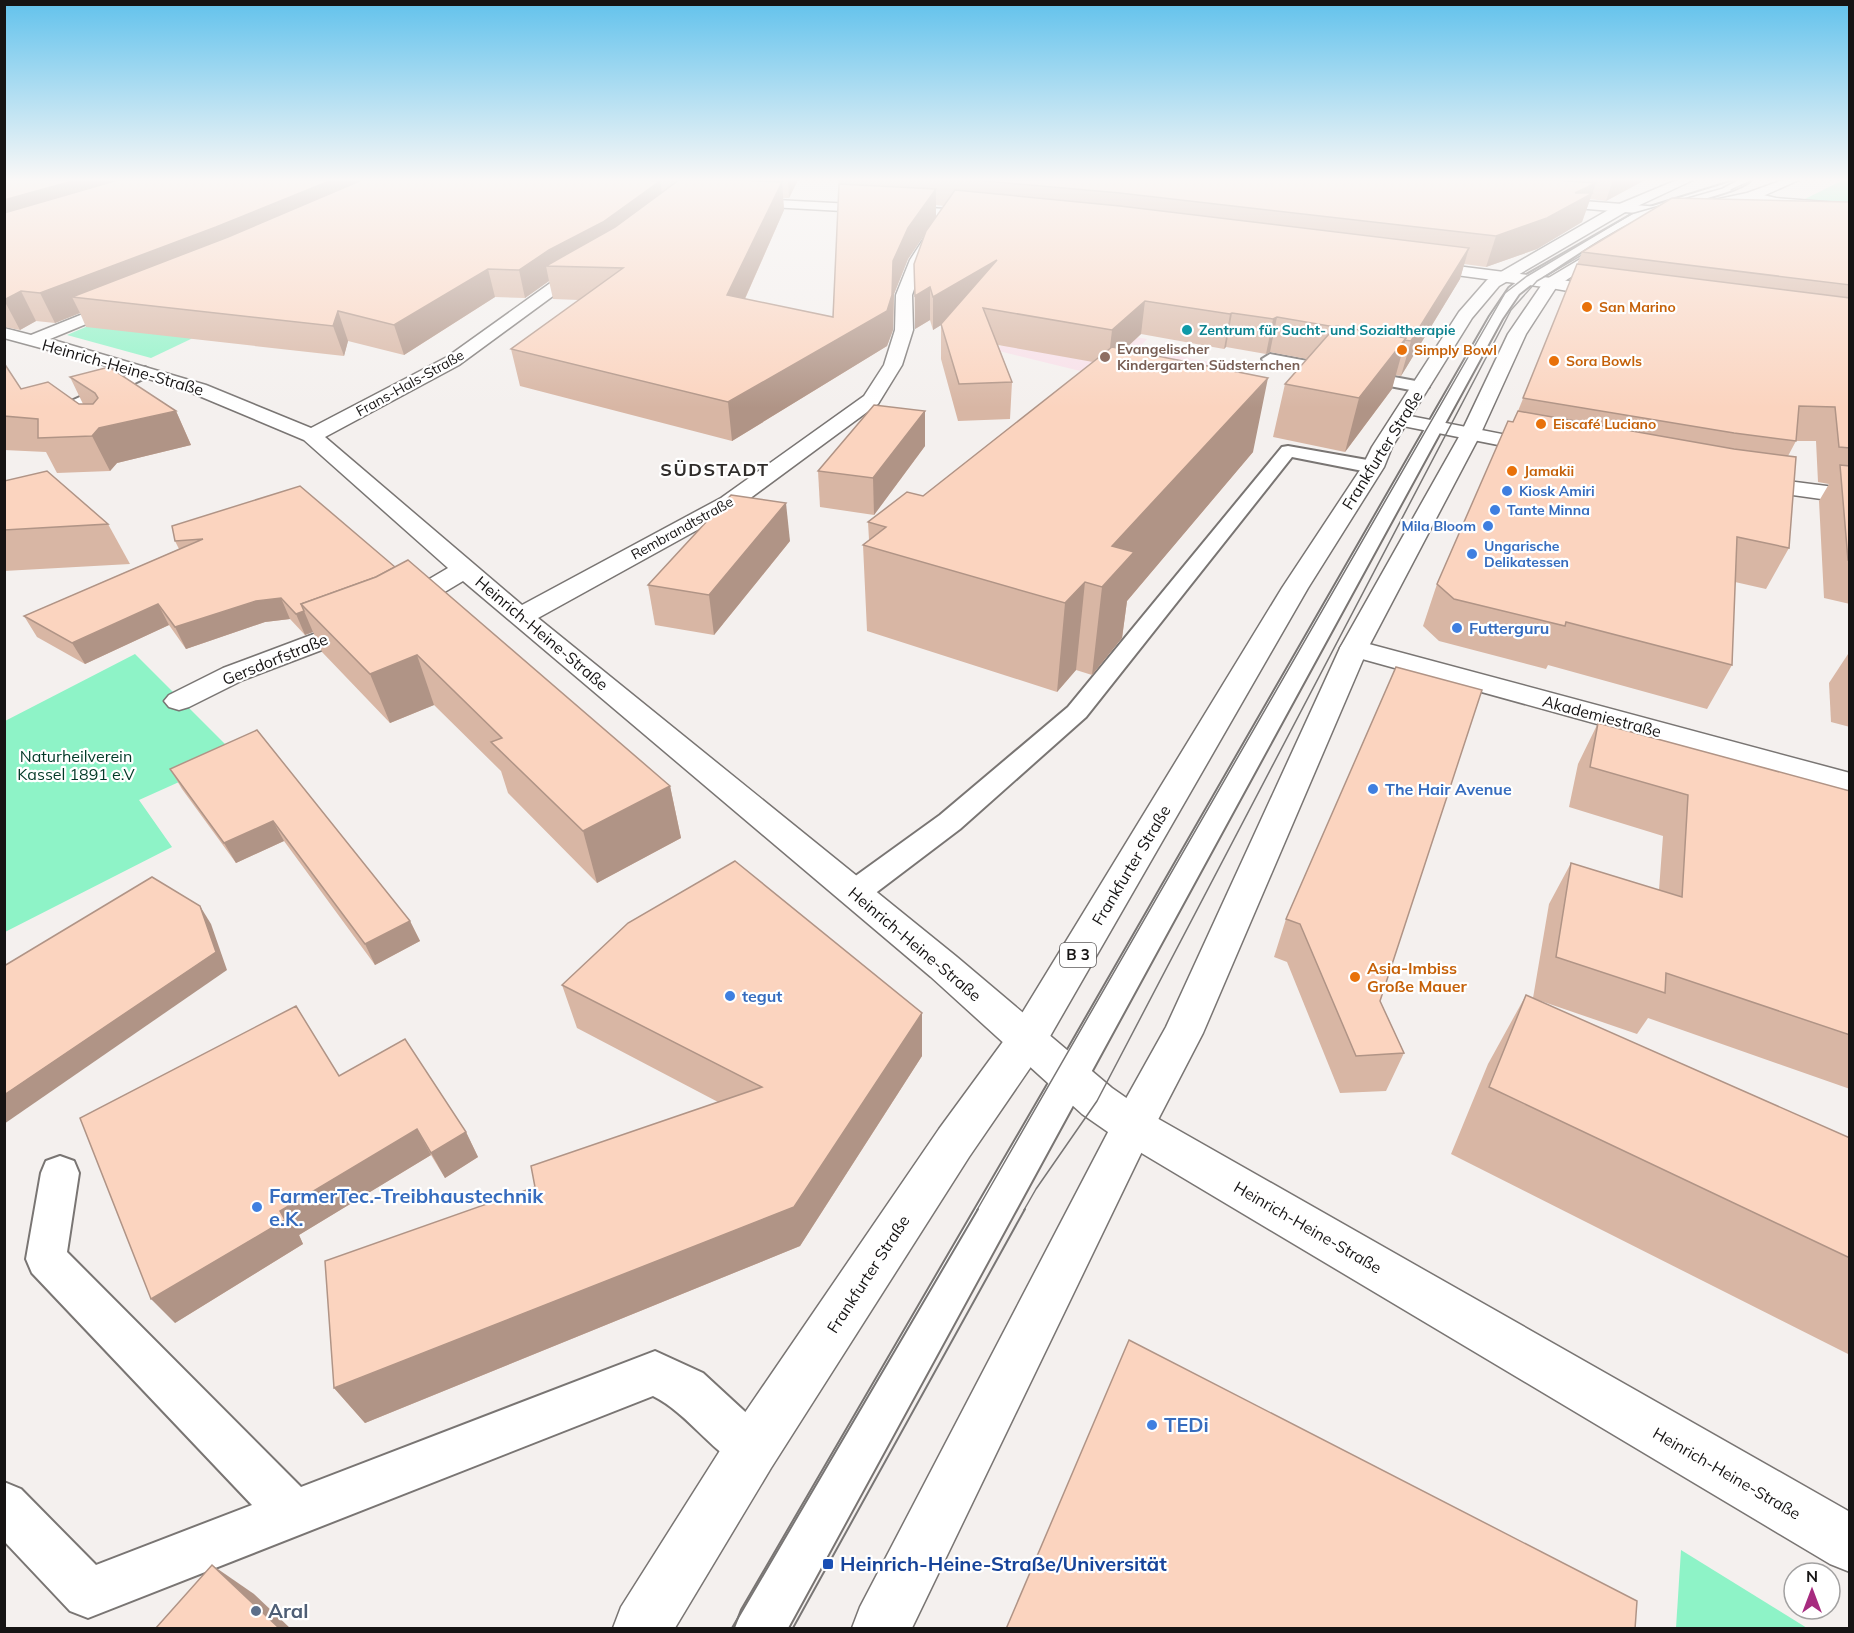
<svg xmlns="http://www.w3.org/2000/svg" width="1854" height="1633" viewBox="0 0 1854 1633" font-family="Mulish,sans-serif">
	<rect width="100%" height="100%" fill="#f4f0ee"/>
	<polygon fill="#f8e0e9" points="1038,320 1147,339 1139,348 1220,364 1182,396 995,350"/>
	<g fill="#8ef3c7">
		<polygon points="1843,180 1849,180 1849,204 1801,201"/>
		<polygon points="479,202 151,358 67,335 125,310"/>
		<polygon points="135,654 237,756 139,800 172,847 5,932 5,721"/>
		<polygon points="1681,1550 1807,1628 1676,1628"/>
	</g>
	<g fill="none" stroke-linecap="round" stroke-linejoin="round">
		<g stroke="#797573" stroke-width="4">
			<g id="lane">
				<path d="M1737,180H1751C1735,195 1672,205 1647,215C1607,232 1570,260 1533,283L1519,294L1502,319L788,1628H735L742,1610L1058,1067L1490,316L1509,288L1523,277L1640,210Z"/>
				<polygon points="1270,354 1421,382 1429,387 1421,392 1264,362 1262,359"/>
				<polygon points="145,367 153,372 151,375 84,408 84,413 106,428 103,432 91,432 67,415 67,406 69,402"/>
				<polygon points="1288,446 1373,461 1380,463 1382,467 1380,471 1373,473 1292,457 1086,717 960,829 865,901 854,904 843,901 839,893 843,885 940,815 1068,707 1282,447"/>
				<path d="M60,1156L74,1161L79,1173L67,1252L301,1487L655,1351L703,1373L768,1433L775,1449L768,1465L752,1472C713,1456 691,1415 653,1396L88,1618L70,1611L4,1541V1482L21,1489L96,1565L252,1505L32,1273L26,1259L41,1173L46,1161Z"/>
			</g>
		</g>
		<g stroke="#797573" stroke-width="3">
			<g id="street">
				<polygon points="1751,192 1776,198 1850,204 1850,212 1776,206 1746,199 1745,196"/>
				<polygon points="740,198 985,211 992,215 985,219 735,205 733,202"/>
				<polygon points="937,225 944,229 924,260 912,295 913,330 902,365 878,404 737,508 538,618 957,957 1112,1088 1148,1113 1850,1512 1850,1572 1830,1564 1118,1139 1082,1114 931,977 463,581 393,623 243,680 189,707 179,710 169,707 164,701 169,695 223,668 375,611 448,568 304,440 192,393 115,368 4,338 4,328 31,335 120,299 132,299 134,302 132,305 50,339 206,385 311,428 447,357 556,279 583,264 593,264 596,267 593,270 568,285 459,365 325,437 522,605 721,498 864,396 884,365 895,330 896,295 910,260 932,226"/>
				<polygon points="1417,261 1551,278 1613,289 1621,294 1613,299 1551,288 1412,269 1409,266"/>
				<polygon points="1400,414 1543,442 1550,444 1554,448 1550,452 1543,454 1393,424 1390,420 1393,416"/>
				<polygon points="1750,476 1850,489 1850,503 1742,488 1739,483 1742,478"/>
				<polygon points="1354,640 1850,773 1850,794 1344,654 1340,648 1344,642"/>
			</g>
		</g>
		<g stroke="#797573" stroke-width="3">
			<polygon id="secondary" points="1544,198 1673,208 1680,212 1673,216 1539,205 1537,202"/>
		</g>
		<g stroke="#797573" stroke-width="3">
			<g id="primary">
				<polygon points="1677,180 1693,180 1627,211 1499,286 1472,318 1392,447 1384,467 1308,588 1041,1052 969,1157 771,1468 675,1628 613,1628 621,1607 733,1430 939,1129 1013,1028 1282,588 1362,467 1372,447 1459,312 1487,280 1617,205"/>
				<polygon points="1783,180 1799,180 1756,199 1691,213 1684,209 1686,206 1747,193"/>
				<polygon points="1614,239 1619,240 1621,243 1619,246 1557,286 1526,334 1480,435 1368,648 1203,1033 1148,1139 912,1628 852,1628 860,1607 1118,1113 1166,1027 1340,648 1460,435 1508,334 1545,280"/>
			</g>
		</g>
		<use href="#lane" fill="#fff" fill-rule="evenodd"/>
		<use href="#street" fill="#fff" fill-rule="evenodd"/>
		<use href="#secondary" fill="#fff" fill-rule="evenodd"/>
		<use href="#primary" fill="#fff" fill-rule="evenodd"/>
		<g stroke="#797675" stroke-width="1.5">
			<polyline points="1731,190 1753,180"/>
			<polyline points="977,1210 1505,293 1527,276 1631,214 1722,188 1737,180"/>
			<polyline points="1024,1210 1036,1189 1097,1101 1511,310 1537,281 1594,248"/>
		</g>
		<g stroke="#797675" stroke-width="2">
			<polyline points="732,1628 978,1209"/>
			<polyline points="793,1628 1025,1209"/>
		</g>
	</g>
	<g fill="#d8b6a4" fill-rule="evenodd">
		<path d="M4,180H798L789,198H783L784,210L745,299L833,317L839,180H1645L1606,201L1590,199L1582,222L1537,249L1486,267L1464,264L1460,279L1401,376L1395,375L1392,389L1345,452L1273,437L1285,384L1307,359L1270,352L1266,354L1226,347L1224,349L1141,334L1124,350L1253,452L1127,601L1122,638L1092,675L1076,670L1057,692L867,631L863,545L869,540L868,522L923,496L1093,362L998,345L1012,382L1010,419L958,421L941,359V325L933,330L930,320L915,329L914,264L925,234L908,259L894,294L893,330L887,346L732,441L520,386L511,349L579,300L553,299L549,281L525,298L495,297L404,355L348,341L344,356L86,327L80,313L55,323L36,321L20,330L4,327ZM936,205L944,206L936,217Z"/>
		<polygon points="1850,202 1850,604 1824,598 1819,501 1829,484 1818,482 1816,441 1796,441 1788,456 1789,548 1766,589 1735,582 1732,665 1707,709 1548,665 1546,669 1439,641 1423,626 1437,584 1518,411 1582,252"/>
		<polygon points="4,363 21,389 79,404 83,404 70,377 176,411 191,445 117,463 110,471 57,473 46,452 4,450"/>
		<polygon points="925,446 874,515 820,507 818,471"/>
		<polygon points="4,481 108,524 130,564 4,571"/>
		<polygon points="172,526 395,567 670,786 681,838 597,883 508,793 501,771 434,705 390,723 322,652 313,632 305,635 290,619 265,622 186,649 169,625 85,664 37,637 24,616 179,549 175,541"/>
		<polygon points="790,541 714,635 655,625 648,585"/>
		<polygon points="1850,651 1850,727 1831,722 1829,683"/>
		<polygon points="1482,690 1380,1001 1404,1053 1386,1091 1340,1093 1287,962 1274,957 1286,919"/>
		<polygon points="1598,723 1850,791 1850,1089 1648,1018 1637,1034 1535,999 1850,1138 1850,1355 1451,1154 1488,1064 1526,995 1533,998 1549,904 1571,863 1659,890 1663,836 1569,807 1578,764"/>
		<polygon points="257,730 410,921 420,941 375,965 284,841 236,863 182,789 170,769"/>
		<polygon points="562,985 922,1056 800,1246 365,1423 334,1388 535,1187 718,1102 577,1028"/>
		<polygon points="339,1076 466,1132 478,1157 445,1178 431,1155 299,1235 303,1244 175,1323"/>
	</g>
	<g fill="#b09486">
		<polygon points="76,180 166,180 4,229 4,200"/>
		<polygon points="332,180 367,180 109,301 72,297 80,313 55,323 40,293"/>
		<polygon points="788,180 798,180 789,198"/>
		<polygon points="1613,180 1645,180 1606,201"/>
		<polygon points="660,181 664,205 546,266 549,281 525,298 519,270 549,250"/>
		<polygon points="782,182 784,210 731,330 727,295"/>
		<polygon points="1596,183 1582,222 1537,249 1486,267 1496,236"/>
		<polygon points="936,189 936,218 908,259 894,294 893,330 887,346 732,441 728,402 887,311 893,261 908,228"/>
		<polygon points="1469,248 1460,279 1401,376 1411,341"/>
		<polygon points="997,260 995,292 933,330 933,297"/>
		<polygon points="488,269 495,297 404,355 394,325"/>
		<polygon points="930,287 930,320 915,329 915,296"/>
		<polygon points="21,291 36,321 20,330 4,300"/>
		<polygon points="1145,301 1141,334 1108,365 1112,330"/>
		<polygon points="338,311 348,341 344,356 333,326"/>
		<polygon points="1232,313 1226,347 1224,349 1230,314"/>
		<polygon points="1277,317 1270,352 1266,354 1273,319"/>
		<polygon points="1406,338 1392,389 1345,452 1359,398"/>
		<polygon points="1268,378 1253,452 1127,601 1122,638 1092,675 1102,587 1112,546"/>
		<polygon points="176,411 191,445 117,463 110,471 92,436 99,428"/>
		<polygon points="925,411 925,446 874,515 873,478"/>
		<polygon points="786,503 790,541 714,635 709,595"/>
		<polygon points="1085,582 1076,670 1057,692 1065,603"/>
		<polygon points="281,598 290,619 265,622 186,649 175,627 256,601"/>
		<polygon points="158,604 169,625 85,664 72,643"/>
		<polygon points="304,611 313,632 305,635 296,614"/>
		<polygon points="417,655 434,705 390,723 370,674"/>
		<polygon points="670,786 681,838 597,883 583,831"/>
		<polygon points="273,821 284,841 236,863 224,843"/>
		<polygon points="200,906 211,924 227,970 4,1124 4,1095"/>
		<polygon points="410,921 420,941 375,965 365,944"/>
		<polygon points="922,1013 922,1056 800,1246 365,1423 334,1388"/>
		<polygon points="417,1129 431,1155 299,1235 303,1244 175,1323 151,1299 280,1211"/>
		<polygon points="466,1132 478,1157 445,1178 431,1153"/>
		<polygon points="212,1565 254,1594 291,1629 280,1629"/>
	</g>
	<g fill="#fbd4bf" stroke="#b09486" stroke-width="1.5">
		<polygon points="4,180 76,180 4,200"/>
		<polygon points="118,180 332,180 216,227 40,293 21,291 4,300 4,213"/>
		<polygon points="362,180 634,180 660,181 603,222 549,250 519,270 488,269 394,325 338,311 333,326 72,297 228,237"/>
		<polygon points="679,180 736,180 782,182 727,295 833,317 839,184 936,189 908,228 893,261 892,295 887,311 728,402 511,349 623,268 546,266 615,227"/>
		<polygon points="974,180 1553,180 1596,183 1575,193 1593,193 1547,218 1496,236 1120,193"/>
		<polygon points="955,190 1120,206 1469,248 1411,341 1404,340 1406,338 1336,326 1335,327 1277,317 1273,319 1232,313 1230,314 1145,301 1112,330 983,308 1012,382 959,384 941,324 997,260 933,297 930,287 915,296 914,264 926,231"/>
		<polygon points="1672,198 1850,202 1850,285 1582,252"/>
		<polygon points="1577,264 1850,298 1850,448 1839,447 1835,407 1799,406 1796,441 1734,433 1523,398"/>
		<polygon points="1336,326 1406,338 1359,398 1285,384"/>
		<polygon points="1112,347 1268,378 1112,546 1134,552 1102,587 1085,582 1065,603 863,545 886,527 868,522 907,492 923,496"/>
		<polygon points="4,363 21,389 48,382 79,404 93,404 98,398 95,393 70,377 109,367 176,411 99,428 92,436 38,438 38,419 4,416"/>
		<polygon points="874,405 925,411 873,478 818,471"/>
		<polygon points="1518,411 1734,449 1796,457 1789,548 1737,537 1732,665 1566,622 1565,626 1454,599 1437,584 1508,421 1513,422"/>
		<polygon points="1840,465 1850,466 1850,560 1848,560"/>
		<polygon points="47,471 108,524 4,530 4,481"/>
		<polygon points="300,486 395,567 376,577 301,604 304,611 296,614 281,598 256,601 175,627 158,604 72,643 24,616 203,539 175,541 172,526"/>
		<polygon points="731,495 786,503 709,595 648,585"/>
		<polygon points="408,560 670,786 583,831 491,742 502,738 417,655 370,674 301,604 376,577"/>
		<polygon points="1396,667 1482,690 1380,1001 1404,1053 1356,1056 1300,924 1286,919"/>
		<polygon points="1598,723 1850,791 1850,1035 1666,973 1665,993 1556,957 1571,863 1682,897 1688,795 1590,767"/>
		<polygon points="257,730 410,921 365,944 273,821 224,843 170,769"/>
		<polygon points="735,861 922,1013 794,1207 334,1388 325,1261 535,1187 531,1166 762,1087 562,985 628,923"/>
		<polygon points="152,877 200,906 216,952 4,1095 4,966"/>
		<polygon points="1526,995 1850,1138 1850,1258 1489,1087"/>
		<polygon points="296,1006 339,1076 405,1039 466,1132 431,1153 417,1129 280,1211 285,1220 151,1299 80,1118"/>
		<polygon points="1129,1340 1637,1601 1635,1629 1006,1629"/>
		<polygon points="212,1565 280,1629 155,1629"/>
	</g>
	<linearGradient id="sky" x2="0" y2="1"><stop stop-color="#62c2ec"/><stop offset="0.44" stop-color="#faf8f7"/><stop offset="1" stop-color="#faf8f7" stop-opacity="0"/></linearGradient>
	<rect width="1854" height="408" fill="url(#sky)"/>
	<g fill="#e8710a" stroke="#fff" stroke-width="2">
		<circle cx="1587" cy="307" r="6"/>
		<circle cx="1402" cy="350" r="6"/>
		<circle cx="1554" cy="361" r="6"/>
		<circle cx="1541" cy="424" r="6"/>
		<circle cx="1512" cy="471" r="6"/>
		<circle cx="1355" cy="977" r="6"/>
	</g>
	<circle fill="#0f9aa8" stroke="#fff" stroke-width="2" cx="1187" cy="330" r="6"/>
	<circle fill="#8d6e63" stroke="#fff" stroke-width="2" cx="1105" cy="357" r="6"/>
	<g fill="#3f7fe0" stroke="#fff" stroke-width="2">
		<circle cx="1507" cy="491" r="6"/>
		<circle cx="1495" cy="510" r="6"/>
		<circle cx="1488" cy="526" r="6"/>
		<circle cx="1472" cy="554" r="6"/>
		<circle cx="1457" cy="628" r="6"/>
		<circle cx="1373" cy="789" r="6"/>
		<circle cx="730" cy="996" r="6"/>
		<circle cx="257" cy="1207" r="6"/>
		<circle cx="1152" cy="1425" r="6"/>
	</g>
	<rect fill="#1a4fb4" stroke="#fff" stroke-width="2" x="822" y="1558" width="12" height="12" rx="3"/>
	<circle fill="#5c6f8a" stroke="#fff" stroke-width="2" cx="256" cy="1611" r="6"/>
	<g text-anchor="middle" stroke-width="4.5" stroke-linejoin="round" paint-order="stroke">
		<g font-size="14" font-weight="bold" fill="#c56008" stroke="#fff" text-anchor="start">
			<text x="1599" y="312">San Marino</text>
			<text x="1414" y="355">Simply Bowl</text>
			<text x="1566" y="366">Sora Bowls</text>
			<text x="1553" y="429">Eiscafé Luciano</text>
			<text x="1524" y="476">Jamakii</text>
		</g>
		<g font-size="14" font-weight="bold" fill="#0d838f" stroke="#fff" text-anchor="start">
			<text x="1199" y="335">Zentrum für Sucht- und Sozialtherapie</text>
		</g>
		<g font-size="14" font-weight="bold" fill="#785e54" stroke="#fff" text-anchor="start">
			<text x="1117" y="354">Evangelischer<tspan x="1117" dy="16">Kindergarten Südsternchen</tspan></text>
		</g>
		<g font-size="14" fill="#161414" stroke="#fff">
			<text transform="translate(410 383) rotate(-29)" y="5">Frans-Hals-Straße</text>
			<text transform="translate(682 528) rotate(-29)" y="5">Rembrandtstraße</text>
		</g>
		<g font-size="14" font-weight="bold" fill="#366cbe" stroke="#fff" text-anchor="start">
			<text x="1519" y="496">Kiosk Amiri</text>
			<text x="1507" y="515">Tante Minna</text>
			<text x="1476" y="531" text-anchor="end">Mila Bloom</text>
			<text x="1484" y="551">Ungarische<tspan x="1484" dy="16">Delikatessen</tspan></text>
		</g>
		<rect fill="#fff" stroke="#5c5a5a" stroke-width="1.5" x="1060" y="943" width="36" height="24" rx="4.5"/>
		<g font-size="15" font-weight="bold" fill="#161414">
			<text x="1078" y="960">B 3</text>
		</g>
		<g font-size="16" fill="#161414" stroke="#fff">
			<text transform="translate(123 367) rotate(16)" y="6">Heinrich-Heine-Straße</text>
			<text transform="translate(1382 450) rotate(-58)" y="6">Frankfurter Straße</text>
			<text transform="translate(542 633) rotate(40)" y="6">Heinrich-Heine-Straße</text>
			<text transform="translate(275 659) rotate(-22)" y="6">Gersdorfstraße</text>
			<text transform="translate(1602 716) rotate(15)" y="6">Akademiestraße</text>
			<text transform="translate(1131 865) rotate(-59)" y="6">Frankfurter Straße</text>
			<text transform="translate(915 944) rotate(40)" y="6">Heinrich-Heine-Straße</text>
			<text transform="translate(1308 1227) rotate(30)" y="6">Heinrich-Heine-Straße</text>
			<text transform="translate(868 1274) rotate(-57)" y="6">Frankfurter Straße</text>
			<text transform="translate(1727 1473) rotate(30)" y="6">Heinrich-Heine-Straße</text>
		</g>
		<g font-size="16" font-weight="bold" fill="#366cbe" stroke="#fff" text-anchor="start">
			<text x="1469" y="634">Futterguru</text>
			<text x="1385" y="795">The Hair Avenue</text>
			<text x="742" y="1002">tegut</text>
		</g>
		<g font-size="16" fill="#003826" stroke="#fff">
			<text x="76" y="762">Naturheilverein<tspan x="76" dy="18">Kassel 1891 e.V</tspan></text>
		</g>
		<g font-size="16" font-weight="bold" fill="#c56008" stroke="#fff" text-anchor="start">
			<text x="1367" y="974">Asia-Imbiss<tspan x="1367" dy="18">Große Mauer</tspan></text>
		</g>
		<g font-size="18" font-weight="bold" letter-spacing="1.5" fill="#302d2b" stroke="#fff">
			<text x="715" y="476">SÜDSTADT</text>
		</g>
		<g font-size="20" font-weight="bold" fill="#366cbe" stroke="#fff" text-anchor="start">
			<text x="269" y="1203">FarmerTec.-Treibhaustechnik<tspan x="269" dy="23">e.K.</tspan></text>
			<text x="1164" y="1432">TEDi</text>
		</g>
		<g font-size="20" font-weight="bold" fill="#164399" stroke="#fff" text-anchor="start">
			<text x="840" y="1571">Heinrich-Heine-Straße/Universität</text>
		</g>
		<g font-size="20" font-weight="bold" fill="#4e5e75" stroke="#fff" text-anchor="start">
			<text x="268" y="1618">Aral</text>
		</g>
	</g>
	<rect width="1854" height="1633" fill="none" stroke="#161414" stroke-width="12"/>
	<g transform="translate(1812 1591)"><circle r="28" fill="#ffffff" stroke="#a2a1a1" stroke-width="1.5"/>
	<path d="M0-4.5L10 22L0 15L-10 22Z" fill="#a72b7f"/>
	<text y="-9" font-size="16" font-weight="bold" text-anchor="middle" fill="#161414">N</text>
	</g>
</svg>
